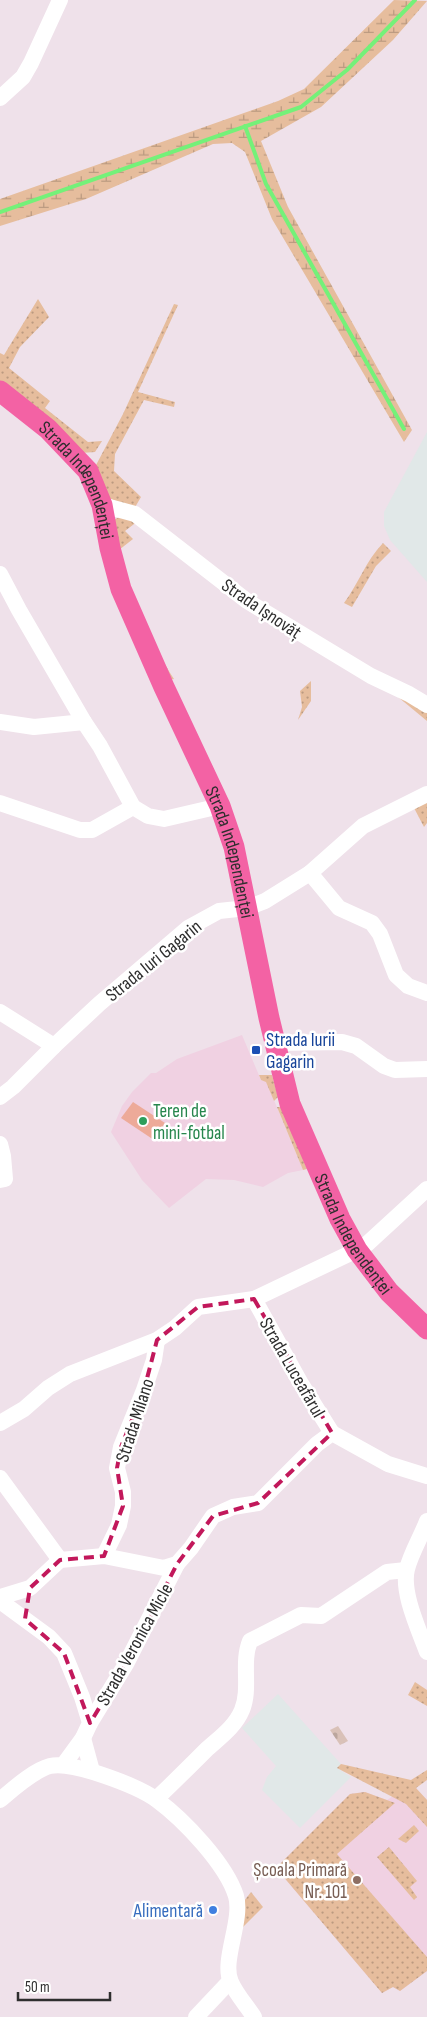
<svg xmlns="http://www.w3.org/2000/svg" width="427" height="2017" viewBox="0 0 427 2017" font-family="'Sofia Sans Condensed',sans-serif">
	<defs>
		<pattern id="grass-dots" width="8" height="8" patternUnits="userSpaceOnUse" patternTransform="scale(1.25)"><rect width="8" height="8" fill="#e6bd9d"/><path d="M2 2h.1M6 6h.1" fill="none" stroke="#bb9a80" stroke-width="1.8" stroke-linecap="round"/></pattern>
		<pattern id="wetland-marsh" width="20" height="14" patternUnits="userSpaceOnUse" patternTransform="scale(1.25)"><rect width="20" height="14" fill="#e6bd9d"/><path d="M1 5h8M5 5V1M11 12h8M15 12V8" fill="none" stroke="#bb9a80"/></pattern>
		<pattern id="cemetery-stones" width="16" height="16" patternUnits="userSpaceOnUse" patternTransform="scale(1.25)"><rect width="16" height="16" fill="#d9c1b8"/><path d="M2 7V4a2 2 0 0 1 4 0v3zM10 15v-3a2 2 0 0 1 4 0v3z" fill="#bba69e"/></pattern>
	</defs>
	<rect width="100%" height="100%" fill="#efe1ea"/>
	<g fill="#e1e8e8">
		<polygon points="427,432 427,582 390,540 384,526 384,512"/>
		<polygon points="278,1694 341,1764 337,1768 351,1777 300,1828 262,1790 267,1777 276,1766 242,1728"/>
	</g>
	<g fill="#f0d1e2">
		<polygon points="242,1035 261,1080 266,1081 303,1170 288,1173 263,1187 234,1180 206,1179 169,1208 142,1180 111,1132 122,1106 132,1092 151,1073 156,1073 177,1059"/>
		<polygon points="412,1784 427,1800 427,1971 400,1991 393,1987 382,1993 276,1868 350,1794 365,1792 387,1800"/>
	</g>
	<g fill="url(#grass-dots)">
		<polygon points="38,299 49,317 20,347 9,368 50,401 45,408 88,442 102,441 95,452 81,453 0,383 0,353 4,355"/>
		<polygon points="174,304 178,305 138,392 175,402 174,407 144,400 115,454 114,471 141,497 134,509 104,496 95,467 123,414"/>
		<path d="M122,516H128L138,521L125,531L133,539L119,550C127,589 152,645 174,679L168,680C143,630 123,579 112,524L115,519Z"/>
		<path d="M383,543L391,551L376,566L352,607L344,603C359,583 365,562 383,543Z"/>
		<polygon points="311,681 311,701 298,720 302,707 300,691"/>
		<polygon points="386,687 427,708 427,721"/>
		<polygon points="427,800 427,823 424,827 413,806"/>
		<polygon points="259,1075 272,1075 278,1097 274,1101 266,1082 261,1080"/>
		<polygon points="277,1107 283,1107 307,1169 303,1170"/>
		<polygon points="415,1682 427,1690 427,1706 408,1695"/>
		<polygon points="341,1764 411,1780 427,1770 427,1780 416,1788 427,1800 427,1827 406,1804 337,1768"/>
		<polygon points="365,1792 395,1803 337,1854 427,1957 427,1971 400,1991 393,1987 382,1993 276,1868 350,1794"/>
		<polygon points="414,1825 419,1831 406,1843 398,1839"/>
		<polygon points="389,1847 417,1881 410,1887 417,1897 414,1900 377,1857"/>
		<polygon points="251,1892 263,1907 243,1927 244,1901"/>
	</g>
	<polygon fill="url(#wetland-marsh)" points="394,0 427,1 393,40 321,107 261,141 288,207 412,430 404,442 272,219 245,152 232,143 213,144 86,199 0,226 0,199 278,101 304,89"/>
	<polygon fill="url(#cemetery-stones)" points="338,1726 348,1741 340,1745 330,1730"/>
	<polygon fill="#edaa99" points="133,1102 165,1123 154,1140 121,1118"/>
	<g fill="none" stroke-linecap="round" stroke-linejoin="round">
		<g stroke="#74f179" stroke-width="4">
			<polyline points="245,126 266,184 404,429"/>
			<polyline points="0,212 301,107 347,70 415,0"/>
		</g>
		<g stroke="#fff" stroke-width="16">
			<polyline points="0,98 23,77 31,63 60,0"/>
			<polyline points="102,505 135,514 247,601 371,676 409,694 427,705"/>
			<polyline points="0,574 19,610 84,722 100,746 133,807"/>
			<polyline points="0,722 34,727 84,722"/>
			<polyline points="0,803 80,830 92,830 133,807 148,816 164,819 220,806"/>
			<polyline points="310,873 339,908 372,923 380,934 396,975 408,986 427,993"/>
			<polyline points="0,1012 54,1046"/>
			<polyline points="274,1043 342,1042 356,1046 384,1066 395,1070 427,1069"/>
			<polyline points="0,1097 13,1087 54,1046 99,1004 188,928 219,911 247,908 265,901 310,873 363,826 427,794"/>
			<polyline points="0,1144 3,1156 5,1179 0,1180"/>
			<polyline points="254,1299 300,1382 332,1433"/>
			<polyline points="0,1423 24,1409 48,1388 70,1374 157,1340 175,1328 198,1307 254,1299 357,1250 367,1244 427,1189"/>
			<polyline points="0,1478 60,1560"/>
			<path d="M427,1521C421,1537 411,1553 407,1569C401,1592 419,1630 427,1652"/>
			<polyline points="104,1556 119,1525 123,1506 123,1492 117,1468 121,1447 144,1390 154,1360 157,1340"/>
			<polyline points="0,1597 30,1588 60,1560 104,1556 164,1568 177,1564 191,1548 213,1516 233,1507 258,1503 317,1444 332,1433 388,1464 427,1476"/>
			<polyline points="0,1601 49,1637 64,1653 82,1697 90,1723 83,1738 64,1764"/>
			<polyline points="90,1723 126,1664 177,1564"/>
			<polyline points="83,1738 92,1771"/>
			<path d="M156,1799C173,1783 189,1767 206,1750C219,1738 235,1727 242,1710C251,1688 241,1663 250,1641L301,1615L321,1616L387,1572L406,1570"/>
			<path d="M0,1800C13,1789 34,1770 50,1766C73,1761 138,1786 157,1800C184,1820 226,1864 236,1896C243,1920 221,1962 231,1982C236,1994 247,2006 254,2017"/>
			<polyline points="196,2017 230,1981"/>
		</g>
		<path stroke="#f362a4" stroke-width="21" id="s1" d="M0,391L48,429L88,471L102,505L110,548L121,589L164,687L220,806L234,847L269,1018L290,1104L340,1219L357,1250L389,1292L427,1329"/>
	</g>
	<path fill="none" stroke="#c2185b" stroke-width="4" stroke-dasharray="10 6" stroke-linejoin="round" d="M254,1299L332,1433L258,1503L213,1516L177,1564L126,1664L90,1723L64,1653L25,1619L30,1588L60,1560L104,1556L123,1506L117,1468L121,1447L144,1390L157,1340L198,1307Z"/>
	<rect fill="#1a4fb4" stroke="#fff" stroke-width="2" x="251" y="1045" width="10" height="10" rx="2.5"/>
	<circle fill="#2e9e5b" stroke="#fff" stroke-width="2" cx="143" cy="1121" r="5"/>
	<circle fill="#8d6e63" stroke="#fff" stroke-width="2" cx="357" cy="1880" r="5"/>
	<circle fill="#3f7fe0" stroke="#fff" stroke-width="2" cx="213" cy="1910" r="5"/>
	<g text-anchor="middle" stroke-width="5" stroke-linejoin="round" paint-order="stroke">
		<g font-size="19" fill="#2e2e2e" stroke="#fff">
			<text dy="7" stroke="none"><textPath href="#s1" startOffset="122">Strada Independenței</textPath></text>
			<text transform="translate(262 608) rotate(34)" y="7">Strada Ișnovăț</text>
			<text dy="7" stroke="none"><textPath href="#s1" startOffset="528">Strada Independenței</textPath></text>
			<text transform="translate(153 960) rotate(-39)" y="7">Strada Iuri Gagarin</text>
			<text dy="7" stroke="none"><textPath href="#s1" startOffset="932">Strada Independenței</textPath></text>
			<text transform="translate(293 1367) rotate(60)" y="7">Strada Luceafărul</text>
			<text transform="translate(134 1420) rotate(-72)" y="7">Strada Milano</text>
			<text transform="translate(134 1644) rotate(-61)" y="7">Strada Veronica Micle</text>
		</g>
		<g font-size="19" fill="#164399" stroke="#fff" text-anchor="start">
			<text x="266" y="1046">Strada Iurii<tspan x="266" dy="22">Gagarin</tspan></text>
		</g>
		<g font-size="19" fill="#27864d" stroke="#fff" text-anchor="start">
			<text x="153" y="1117">Teren de<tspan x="153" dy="22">mini-fotbal</tspan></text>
		</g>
		<g font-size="19" fill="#785e54" stroke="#fff" text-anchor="end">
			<text x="347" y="1876">Școala Primară<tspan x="347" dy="22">Nr. 101</tspan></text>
		</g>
		<g font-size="19" fill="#366cbe" stroke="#fff" text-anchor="end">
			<text x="203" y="1917">Alimentară</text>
		</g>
	</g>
	<path d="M18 1992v8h92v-8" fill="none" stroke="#2e2e2e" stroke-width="2.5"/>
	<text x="25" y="1992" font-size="15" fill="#2e2e2e" stroke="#ffffff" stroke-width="4" paint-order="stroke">50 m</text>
</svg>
